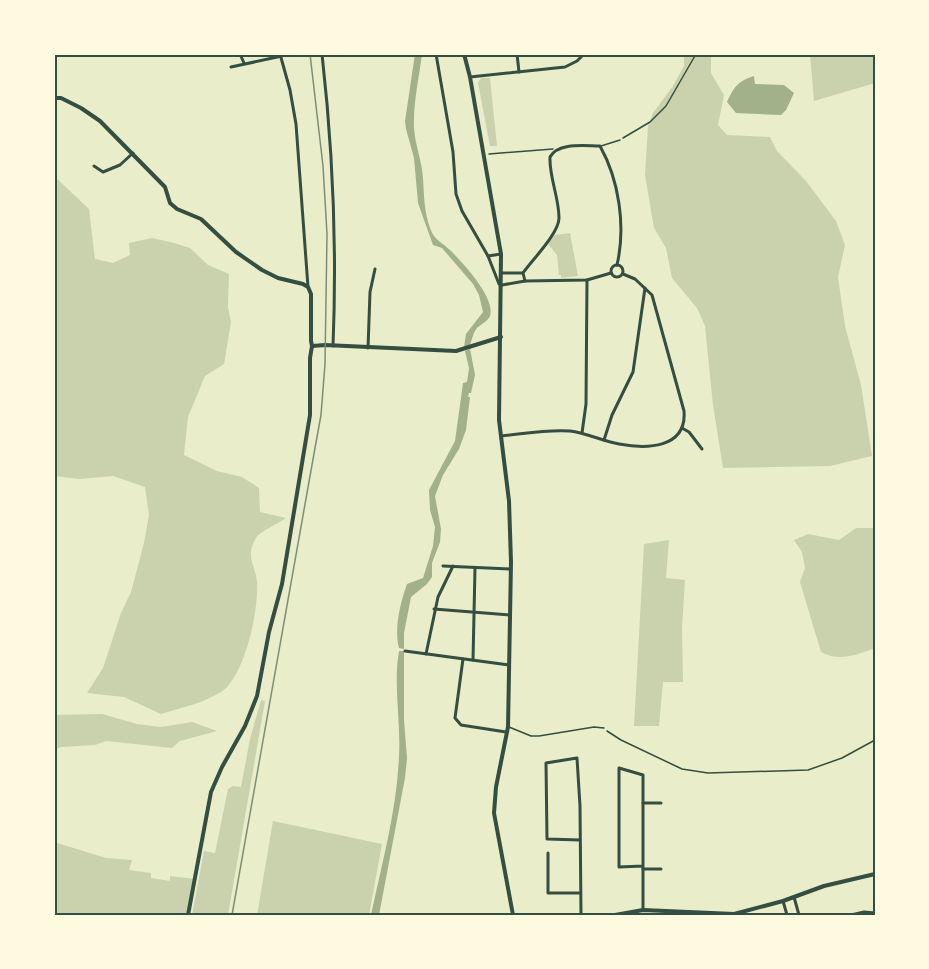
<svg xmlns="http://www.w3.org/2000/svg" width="929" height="969" viewBox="0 0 929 969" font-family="'Fira Sans Condensed',sans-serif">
	<rect width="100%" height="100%" fill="#e9edc9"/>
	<g fill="#cad2ad">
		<polygon points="684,54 711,54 711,73 724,95 718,125 727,135 770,137 777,151 806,181 836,221 845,245 838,277 845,326 861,385 872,456 830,466 723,468 713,405 705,326 697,308 672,278 666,248 654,228 645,175 648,126 653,113 673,86 684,66"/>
		<polygon points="810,54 875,54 875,83 814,101"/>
		<polygon points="481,78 490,78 497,146 490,146 478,83"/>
		<path d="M54,176L89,209L95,259L113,263L130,255L129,243L152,238L174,243L190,248L208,265L229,274L228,307L231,322L224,364L205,376L188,417L184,455L217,471L242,477L259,488L260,512L286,518C279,523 259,532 256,538C245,557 255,564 257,582C259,609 245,677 221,692C203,703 181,708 161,714L124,697L87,693L103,668L121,613L131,592L144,543L149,515L145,487L113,476L79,479L54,476Z"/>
		<polygon points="570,233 578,276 561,278 561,275 559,275 557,255 548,244 555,235"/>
		<path d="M856,528H875V648C857,655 838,662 821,652L800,582L805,568L802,552L794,540L808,534L839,540Z"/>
		<polygon points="669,540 666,578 685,580 682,628 683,682 663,682 659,726 634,726 644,544"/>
		<polygon points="261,700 265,701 228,915 192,915 204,851 215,853 228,789 233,786 241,787 250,739"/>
		<polygon points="102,714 137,724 161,727 192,722 217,731 180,741 172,748 106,741 95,745 61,747 54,750 54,715"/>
		<polygon points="273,821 382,844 369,915 257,915"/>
		<polygon points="54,842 106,858 132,860 129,870 151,873 151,878 170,881 170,876 195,879 188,915 54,915"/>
	</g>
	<g fill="#a3b18a">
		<path d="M415,54H422C419,78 413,104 414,128C415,145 422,161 423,178C424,195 424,211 430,228C434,240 442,242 451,251C462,262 496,298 490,316C488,321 481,324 477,328C473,333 472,340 470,345L464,347L466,334L483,312L479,295L473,284L442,248L433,245L418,203L414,158L406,129L405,121Z"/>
		<path d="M754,76L755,84L784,85L794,93L786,110L781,115L736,113L727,102C734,87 738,81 754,76Z"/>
		<path d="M470,349L475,375L471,393H469L468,397H470L466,430L459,449L443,475L435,496L441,529L440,542L432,563V577L427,584L411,597L404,633V649L399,648C394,628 400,604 407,584L423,578L433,546L435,527L430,510L429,490L455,441L463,383L467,382L469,368L465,351Z"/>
		<path d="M399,651H404V720L407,758L405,778L379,915H371C382,863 397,809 399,756C401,721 393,686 399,651Z"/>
	</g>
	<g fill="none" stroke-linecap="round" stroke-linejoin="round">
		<g stroke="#344e41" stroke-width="1.5">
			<polyline points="623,138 650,122 666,106 696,54"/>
			<polyline points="489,154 553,149"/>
			<polyline points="607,731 621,740 682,769 708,773 808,770 842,758 875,740"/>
		</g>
		<g stroke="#344e41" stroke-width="1.5">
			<polyline points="601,146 620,140"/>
			<polyline points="509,727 531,736 539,736 594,727 604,728"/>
		</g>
		<g stroke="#344e41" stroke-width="3">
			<polyline points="240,54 244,63"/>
			<polyline points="280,54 290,90 296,124 308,287"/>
			<path d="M322,54C333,151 337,248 333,346"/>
			<polyline points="436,54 453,152 456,194 462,211 488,256 499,284 502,285 525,281 587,280 611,273"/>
			<polyline points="517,54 519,72"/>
			<polyline points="231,67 282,56"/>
			<polyline points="470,77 565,67 577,61 584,54"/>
			<polyline points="94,166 103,172 120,165 133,153"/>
			<polyline points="488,256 501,254"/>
			<circle cx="617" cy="271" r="6"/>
			<polyline points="502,273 523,273"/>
			<path d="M525,281L523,273C533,259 559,233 559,218C559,197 549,177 550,157C558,142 585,146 600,146C619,180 626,226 617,265"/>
			<polyline points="368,348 370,292 375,269"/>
			<polyline points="682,428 689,432 702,449"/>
			<polyline points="582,433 586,404 587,280"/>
			<path d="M501,436C523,434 547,429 570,431C587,433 602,441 619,444C646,449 687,449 684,411L652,295L635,279L623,274"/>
			<polyline points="604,440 612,415 633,372 645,288"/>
			<polyline points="443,566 510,569"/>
			<polyline points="434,609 510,615"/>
			<polyline points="405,651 509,665"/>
			<polyline points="426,654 438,597 453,566"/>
			<polyline points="463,659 455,718 461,725 506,732"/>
			<polyline points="473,660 475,568"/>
			<polyline points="643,803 661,803"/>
			<polyline points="580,840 547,839 546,763 577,758 580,806 581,915"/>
			<polyline points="548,853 548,893 580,893"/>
			<polyline points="643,869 661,869"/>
			<polyline points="794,897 799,915"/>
			<polyline points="783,901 787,915"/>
			<polyline points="643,910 643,775 619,768 619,867 643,866"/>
			<polyline points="851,915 864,912 875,913"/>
		</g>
		<g stroke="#344e41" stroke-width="4">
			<polyline points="54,98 61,98 81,108 100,121 165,187 170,203 177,209 201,219 236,252 262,270 278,278 303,284 308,287 311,294 311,341 312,346 310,358 310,415 282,584 269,632 257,696 245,726 222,767 211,792 188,915"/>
			<polyline points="312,346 325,345 456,351 501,337"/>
			<polyline points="615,915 643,910 734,914 783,901 824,886 875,874"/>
		</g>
		<polyline stroke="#344e41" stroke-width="4" points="464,54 470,77 501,254 499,420 509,501 511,562 508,727 496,787 494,813 513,915"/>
		<polyline stroke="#7c8e77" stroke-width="1.5" points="232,915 315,448 321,415 325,364 327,234 323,166 310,54"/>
	</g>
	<rect width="929" height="969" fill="none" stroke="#fefae0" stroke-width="111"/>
	<rect x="56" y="56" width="818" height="858" fill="none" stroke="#344e41" stroke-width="2"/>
</svg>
